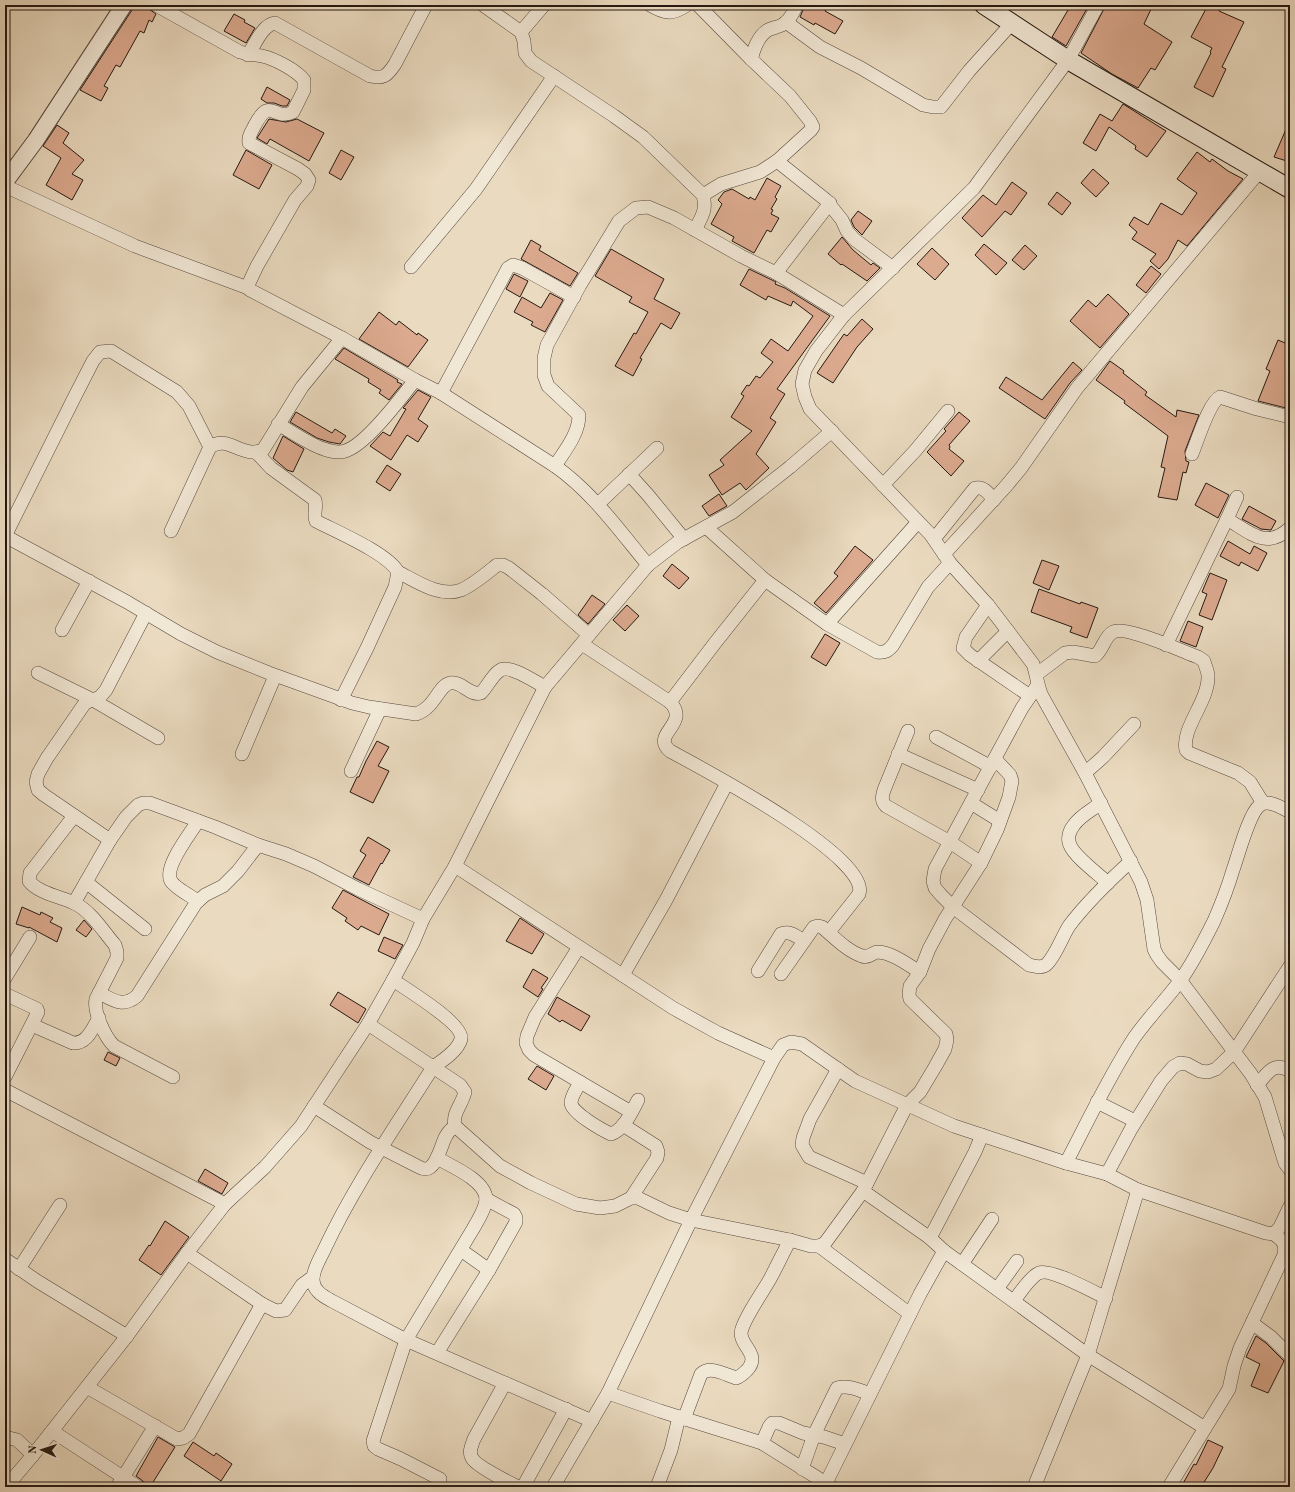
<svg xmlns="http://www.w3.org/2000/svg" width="1295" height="1492" viewBox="0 0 1295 1492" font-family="Vollkorn,serif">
	<rect width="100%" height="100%" fill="#eadabf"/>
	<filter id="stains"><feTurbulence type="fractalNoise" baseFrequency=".005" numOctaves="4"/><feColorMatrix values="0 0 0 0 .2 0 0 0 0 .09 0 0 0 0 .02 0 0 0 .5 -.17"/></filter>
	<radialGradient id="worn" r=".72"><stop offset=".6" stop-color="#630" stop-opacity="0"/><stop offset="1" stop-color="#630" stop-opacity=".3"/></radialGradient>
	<g fill="#dcaa8f" stroke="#251812">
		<polygon points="133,5 148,5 149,9 156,14 152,22 149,20 144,33 140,31 120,67 116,65 104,86 108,88 101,101 80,90 132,10"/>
		<polygon points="805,5 828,5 825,11 843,21 835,34 815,23 814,25 800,17"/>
		<polygon points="1071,5 1089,5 1066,46 1052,37"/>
		<polygon points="1106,5 1153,5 1144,24 1172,42 1155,70 1151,68 1138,88 1112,74 1081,53"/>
		<polygon points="1208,5 1221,5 1219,11 1244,22 1222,67 1226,69 1213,97 1194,87 1211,53 1210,52 1212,48 1191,37"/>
		<polygon points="234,14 245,20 244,22 255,28 246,43 224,31"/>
		<polygon points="267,87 290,100 287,106 282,106 274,103 267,103 261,99"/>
		<polygon points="1123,104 1166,131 1147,157 1135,149 1136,146 1109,127 1096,151 1083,143 1100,114 1112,121"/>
		<polygon points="269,119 286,122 297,119 324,133 309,161 270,139 267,144 257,138"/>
		<polygon points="1290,120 1290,162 1274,157"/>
		<polygon points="57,125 69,133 63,143 84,160 72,174 83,180 72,200 46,185 61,158 43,146"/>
		<polygon points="246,150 272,165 259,189 233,175"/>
		<polygon points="341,150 354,157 341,180 329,173"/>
		<polygon points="1197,152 1210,162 1212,159 1228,171 1243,179 1187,246 1178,240 1168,259 1159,269 1150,261 1156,254 1132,239 1137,232 1129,225 1134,217 1148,225 1161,203 1182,215 1197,193 1177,179"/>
		<polygon points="1093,169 1109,183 1096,197 1081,183"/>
		<polygon points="767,178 781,186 775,197 777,199 771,209 773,210 771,214 779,218 771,232 767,230 754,253 732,241 734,237 711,224 722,204 718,200 724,192 732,189 749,199 750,197 755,200"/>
		<polygon points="1012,182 1027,193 1011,215 1005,211 982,237 962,218 983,195 996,205"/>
		<polygon points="1057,192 1071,203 1062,215 1048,204"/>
		<polygon points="858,211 872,221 862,235 854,227 851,220"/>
		<polygon points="842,237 853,250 871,265 873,263 880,268 867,281 842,264 841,265 828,254"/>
		<polygon points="531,240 541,246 539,250 578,273 570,286 521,259"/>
		<polygon points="984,244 1007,263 996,275 975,255"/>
		<polygon points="1025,245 1037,256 1024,270 1012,260"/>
		<polygon points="932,248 949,264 935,280 917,264"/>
		<polygon points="611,249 664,279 654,299 680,313 671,329 661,323 640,358 642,359 633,376 615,366 634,333 636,334 648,312 629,302 632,297 595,276"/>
		<polygon points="1151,266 1161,274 1146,293 1136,285"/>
		<polygon points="749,269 772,280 776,282 775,284 785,288 830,316 777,389 785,394 770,418 776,422 756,454 769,468 746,490 740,483 722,495 709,475 724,465 720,460 752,431 731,417 744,396 741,394 747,385 749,386 756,376 760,378 773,362 761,353 771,339 788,351 813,316 793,301 791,306 768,296 766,300 740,285"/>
		<polygon points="514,274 528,281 520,297 506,289"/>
		<polygon points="550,293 563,300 545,332 531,325 533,322 514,312 522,297 541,308"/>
		<polygon points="1108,294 1129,314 1100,348 1070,321 1088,300 1096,307"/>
		<polygon points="379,312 396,325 399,321 417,335 418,333 428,340 408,367 359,339"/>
		<polygon points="862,319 873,329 857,347 833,383 817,373 844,334 847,336"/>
		<polygon points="1278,340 1290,345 1290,409 1258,401 1270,371 1266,369"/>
		<polygon points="344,348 398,380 397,382 402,384 389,400 379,393 381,390 368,382 369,379 335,359"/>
		<polygon points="1110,361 1124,371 1123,373 1147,392 1145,395 1176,417 1177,410 1199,415 1185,451 1186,461 1189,462 1186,473 1183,472 1177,500 1158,497 1165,468 1161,467 1168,436 1124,403 1125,401 1096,380"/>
		<polygon points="1073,362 1082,370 1070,383 1045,419 999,388 1006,377 1042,400"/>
		<polygon points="418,390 431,397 418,419 428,426 418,442 407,435 391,460 370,446 383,432 390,436 406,409 403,408"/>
		<polygon points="296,412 332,433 335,429 346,436 340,444 329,442 317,438 290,422"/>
		<polygon points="959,412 970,421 949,445 950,447 949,449 964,461 951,476 927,452 946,431 944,429"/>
		<polygon points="283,436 304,449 293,472 287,470 273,458"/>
		<polygon points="387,465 401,474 390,491 376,482"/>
		<polygon points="1206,483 1229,495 1218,518 1195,505"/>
		<polygon points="719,494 727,506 709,516 702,506"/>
		<polygon points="1249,506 1276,521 1271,530 1261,529 1242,519"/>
		<polygon points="1228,541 1250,554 1254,546 1267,553 1258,571 1241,562 1239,566 1220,556"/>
		<polygon points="855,546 873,560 826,613 814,603 838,576 834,573"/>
		<polygon points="1042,560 1059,566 1049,590 1033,583"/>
		<polygon points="672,564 689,578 679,589 663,576"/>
		<polygon points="1210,573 1227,580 1212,620 1199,615 1207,594 1202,592"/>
		<polygon points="1039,589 1080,604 1081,602 1098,608 1087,638 1070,632 1072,627 1031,612"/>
		<polygon points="592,595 605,604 588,624 578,615"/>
		<polygon points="627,605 639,616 625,631 613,620"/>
		<polygon points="1188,621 1203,627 1196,647 1180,641"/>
		<polygon points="825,634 840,643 826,666 811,657"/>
		<polygon points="377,741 389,747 378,766 389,771 373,803 350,792 357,777 359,777 366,761"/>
		<polygon points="368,837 390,850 382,864 381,863 369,885 353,877 366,855 360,851"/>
		<polygon points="343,890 389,914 379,935 361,926 358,930 345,921 347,918 332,908"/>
		<polygon points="22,907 40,915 41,912 53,918 50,922 62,928 57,942 29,927 29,928 16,924"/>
		<polygon points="520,918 544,934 532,954 506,941"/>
		<polygon points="84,920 92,929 86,937 76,930"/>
		<polygon points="384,937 403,945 395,959 378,951"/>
		<polygon points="533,969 548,978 541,988 543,989 538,997 523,987"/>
		<polygon points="338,992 366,1009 358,1023 330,1005"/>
		<polygon points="557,997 590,1016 581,1031 562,1020 560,1022 548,1014"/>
		<polygon points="108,1052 120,1058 116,1066 104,1060"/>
		<polygon points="537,1066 554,1076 546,1090 528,1079"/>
		<polygon points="205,1169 228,1183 222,1194 198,1181"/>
		<polygon points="165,1221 189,1237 161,1275 139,1260 149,1245 150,1246"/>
		<polygon points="1256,1336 1266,1343 1284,1361 1268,1393 1251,1386 1260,1364 1246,1357"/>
		<polygon points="158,1437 175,1447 150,1487 146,1487 143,1481 136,1476"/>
		<polygon points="1208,1440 1223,1447 1213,1468 1201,1487 1181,1487 1194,1464 1196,1465"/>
		<polygon points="193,1442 214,1456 216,1453 232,1464 221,1481 184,1456"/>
	</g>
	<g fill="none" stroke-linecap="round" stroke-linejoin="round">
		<g stroke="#56483d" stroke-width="14">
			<g id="minor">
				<path d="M156,5L240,52C248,54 255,55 262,56C275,59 296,70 304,80V90L293,112C273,122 271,95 255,125C252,131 248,136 249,143L298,169L305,174L309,180L307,186L295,200L257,266L249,283L248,288L250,290L342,338L415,380L441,393L555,466C592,492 619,530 648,565"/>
				<path d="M483,5L521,32L524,41L525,53L531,61L614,116L643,137L703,195C707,210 702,216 695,230"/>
				<path d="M650,5C665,14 672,15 687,5"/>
				<polyline points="698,5 751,59 790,96 810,121 813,127 811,130 777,161 760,172 721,184 703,195"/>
				<path d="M1098,5L1068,60L974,188L844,315L816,351L805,370L802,384L805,397L810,409L931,535L950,563L988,605L1033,664C1037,675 1037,685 1042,696L1085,773L1141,882L1147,900L1154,949L1157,955L1162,962L1180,980L1251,1074L1265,1097L1285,1163L1290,1170"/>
				<polyline points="786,22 820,47 861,68 923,105 933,107 941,107 969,71 1012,23"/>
				<polyline points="521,32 544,5"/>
				<path d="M248,55C255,45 262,25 275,23L370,76C384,79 387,76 395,64L426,5"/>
				<path d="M751,59C754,49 758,36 768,30C772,28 778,27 782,25C790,21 793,12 797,5"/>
				<polyline points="777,161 826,200 842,220 847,231 854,239 893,268"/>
				<polyline points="5,186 135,246 248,288"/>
				<polyline points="411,267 476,189 554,76"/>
				<polyline points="776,273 830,203"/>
				<polyline points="441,393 508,268 513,265 522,268 574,297"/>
				<path d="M278,424C290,431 312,446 324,449C330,451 339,453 345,451C366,445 401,398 415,380"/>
				<path d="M256,452L271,468L315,500C317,508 313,515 316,521C337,532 387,553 398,572L395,587L367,648L341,700"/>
				<path d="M1192,454C1197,442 1209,402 1220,397L1257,409L1290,417"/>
				<path d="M555,466C565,450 579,434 579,415L548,386L544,375V358L547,345L580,285L619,221L636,208L648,207L674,218L741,256L776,273L844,315"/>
				<polyline points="629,474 648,495 684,539"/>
				<polyline points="883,485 915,451 948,411"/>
				<polyline points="598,504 657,448"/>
				<path d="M1227,519C1251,533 1266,550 1290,528"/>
				<path d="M706,527L765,580L827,624L877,652C885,653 888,651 893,645L928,587L950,563"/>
				<path d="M171,531L210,447C228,434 242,459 263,450L302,387L342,338"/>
				<path d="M5,536L127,602L181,634L217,652L269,673L352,703L369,707L416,714C435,708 438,686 450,683C462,681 469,696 481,693C487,687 492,676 499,671C509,663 535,682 545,687"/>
				<polyline points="5,536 74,398 93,361 100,352 111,351 177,392 189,406 210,447"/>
				<path d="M934,539L975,488C984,486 989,494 994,500"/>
				<polyline points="944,554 1007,485 1021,468 1077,388 1260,171"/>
				<path d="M398,572C416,581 440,598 461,590C473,585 487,573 497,565H503L509,568L542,594L589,635"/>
				<polyline points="988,605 966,637 963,648 970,655 1030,696"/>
				<polyline points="827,624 918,522"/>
				<polyline points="62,630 89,581"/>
				<path d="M582,644L670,702C691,724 650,734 670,751C701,768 871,857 859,894L829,932"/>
				<polyline points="1166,645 1227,519 1237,497"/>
				<polyline points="978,661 1008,631"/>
				<polyline points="38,673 93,700 158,738"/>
				<path d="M1037,674L1065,653L1073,652L1095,656C1103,650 1104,637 1113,632C1125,625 1184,652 1198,657L1204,661C1205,666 1208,671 1208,676C1209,701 1181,728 1186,750L1189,753L1238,773L1250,782L1263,803"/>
				<path d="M1037,686L1022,708L935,869L933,881L935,888L941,895L953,907L1029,965C1035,966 1042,969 1047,964C1056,955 1062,937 1069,926C1087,902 1109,881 1131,861"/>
				<polyline points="670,702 715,643 765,580"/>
				<path d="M908,731L884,790C882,797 881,801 886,806L950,842L981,863"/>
				<polyline points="936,737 991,767"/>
				<polyline points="242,754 275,676"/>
				<polyline points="898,754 978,790"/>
				<polyline points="351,771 380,709"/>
				<polyline points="1085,773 1103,757 1134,724"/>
				<polyline points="971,803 1000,821"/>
				<path d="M1101,803C1092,810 1080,816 1074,825C1069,831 1067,839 1070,845C1074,856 1098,874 1108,883"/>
				<path d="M74,816L30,873L29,881C38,893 61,897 74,903C91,911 103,931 115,945L117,952V958L96,999C93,1012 105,1037 114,1046L173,1077"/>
				<path d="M198,821C191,833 163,867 171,881C175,888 191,896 198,901"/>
				<polyline points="110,840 44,795 38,790 36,782 38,774 47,758 85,703 100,697 106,690 146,613"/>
				<polyline points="455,866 673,1008 718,1033 774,1058"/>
				<polyline points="86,882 145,929"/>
				<polyline points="74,903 110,840 126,817 138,805 143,803 150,803 215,827 258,845 286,854 314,866 358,889 423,919"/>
				<polyline points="579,947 535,1017 527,1036 526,1043 529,1050 534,1055 631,1112"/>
				<path d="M758,971L781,934C790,930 797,937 804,941"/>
				<path d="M781,974L814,927L818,926L822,927C834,937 847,951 862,956C869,959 872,952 878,952C893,953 908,965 920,972"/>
				<polyline points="623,975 666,900 727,783"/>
				<polyline points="5,978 30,937"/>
				<path d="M393,980C406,989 464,1024 461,1039C458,1051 442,1061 433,1067C396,1126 355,1184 325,1248C321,1257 313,1269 313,1279C313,1291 323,1296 332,1301L406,1340L592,1421"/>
				<path d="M99,993C113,1000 123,1008 137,996L196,903L205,895L223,886L238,871L258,845"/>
				<polyline points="5,994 37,1009 38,1012 5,1077"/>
				<path d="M368,1024L460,1085L465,1092C462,1105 452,1113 455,1126L500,1166L531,1183L576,1204L600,1208L615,1206L631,1198H638L669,1213L691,1220L790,1240L811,1246H819L825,1243L863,1191L907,1105L920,1092L935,1067L945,1049L947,1040L946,1034L910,999L909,994L910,986L920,972L929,949L945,919L981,863L997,830L1009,797L1012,781L1010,775L995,759"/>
				<path d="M32,1025L73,1043C87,1044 92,1029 99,1018"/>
				<polyline points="838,1069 810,1119 803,1138 802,1145 809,1157 867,1183"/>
				<path d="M580,1082C577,1089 571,1096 571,1103C572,1113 602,1130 611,1134C624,1130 632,1111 638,1100"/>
				<path d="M1257,1085C1268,1073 1273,1061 1290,1071"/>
				<polyline points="5,1090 225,1204"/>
				<polyline points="1097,1102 1135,1121"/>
				<path d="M314,1106L370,1142L419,1167C421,1168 423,1169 425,1169C436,1169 441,1146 445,1138C447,1133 450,1130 455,1126"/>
				<polyline points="623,1125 656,1146 658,1152 657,1158 631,1198"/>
				<path d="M437,1158C451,1166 487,1181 486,1200C485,1210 478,1220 473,1229L406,1340L373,1441L374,1446L378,1449L401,1459L440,1479"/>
				<path d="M1066,1163C1088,1121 1108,1078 1134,1038C1148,1018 1165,1001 1180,981C1193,963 1204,941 1214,921C1221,905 1228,887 1233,870C1238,856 1249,814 1259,806C1267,798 1282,808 1290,812"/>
				<polyline points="1107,1174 1131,1129 1161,1081 1173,1067 1180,1063 1187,1064 1200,1071 1208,1072 1216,1069 1234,1052 1290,966"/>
				<polyline points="863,1191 930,1238 944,1251 1088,1355 1205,1428"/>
				<polyline points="930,1238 975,1152 982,1135"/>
				<polyline points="819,1246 910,1314"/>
				<polyline points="461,1250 489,1270"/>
				<polyline points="187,1253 262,1304 276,1311 285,1310 302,1285 313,1277"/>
				<polyline points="5,1259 37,1281 127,1336"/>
				<polyline points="962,1264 992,1219"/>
				<polyline points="19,1269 60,1205"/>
				<polyline points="997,1289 1017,1261"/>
				<path d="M1014,1301C1019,1294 1031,1276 1039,1273C1050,1268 1094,1292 1106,1298"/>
				<polyline points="1252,1323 1271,1337 1290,1356"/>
				<polyline points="437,1353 489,1270 516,1222 516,1218 514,1214 486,1199"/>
				<path d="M505,1383L474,1439C472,1445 468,1452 472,1458C476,1466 508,1482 518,1487"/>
				<polyline points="87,1387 177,1439 183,1438 189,1434 262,1304"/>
				<polyline points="608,1393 660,1411 762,1443 832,1487"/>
				<path d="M684,1419L701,1374C710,1365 726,1375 736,1378C742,1376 744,1373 748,1369C760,1354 741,1347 741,1333C742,1321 764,1290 770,1279C777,1266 783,1253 790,1240"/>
				<polyline points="52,1431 138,1487"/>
				<polyline points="5,1437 17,1440 33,1455"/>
				<polyline points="762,1443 769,1427 772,1423 779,1423 803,1433 824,1437 845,1444"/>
				<path d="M802,1469L814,1435L837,1388C849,1385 859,1390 870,1394"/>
				<polyline points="6,1487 33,1455 127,1336 187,1253 225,1204 265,1167 301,1126 368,1024 393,980 413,943 423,919 455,866 545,687 648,565 678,542 733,512 790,467 832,431"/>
				<polyline points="117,1487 155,1426"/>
				<polyline points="523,1487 566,1409"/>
				<polyline points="553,1487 608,1393 691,1220 774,1058 783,1045 791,1042 802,1044 855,1081 954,1126 1066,1163 1107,1174 1138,1190 1266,1233 1274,1234 1280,1227 1290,1206"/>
				<polyline points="657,1487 671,1450 679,1417"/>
				<polyline points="824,1487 920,1294 944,1251"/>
				<polyline points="1034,1487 1088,1355 1138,1190"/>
				<path d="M1169,1487L1229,1389L1234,1366L1240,1348L1284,1255C1286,1243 1283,1241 1274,1234"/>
			</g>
		</g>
		<g stroke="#56483d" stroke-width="18">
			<polyline id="tertiary" points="5,182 36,140 124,5"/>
		</g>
		<g stroke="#251812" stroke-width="20">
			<polyline id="secondary" points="984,5 1068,60 1290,189"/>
		</g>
		<use href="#minor" stroke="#f1e7d5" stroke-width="13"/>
		<use href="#tertiary" stroke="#f1e7d5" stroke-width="16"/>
		<use href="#secondary" stroke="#f1e7d5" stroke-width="18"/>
	</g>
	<rect width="1295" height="1492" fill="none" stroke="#eadabf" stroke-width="20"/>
	<rect x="6" y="6" width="1283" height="1480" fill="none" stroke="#251812" stroke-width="2"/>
	<rect x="10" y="10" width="1275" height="1472" fill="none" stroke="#251812"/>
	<g transform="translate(42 1450) rotate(273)" stroke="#f1e7d5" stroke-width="3" paint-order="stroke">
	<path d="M0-3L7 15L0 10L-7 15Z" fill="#251812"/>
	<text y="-6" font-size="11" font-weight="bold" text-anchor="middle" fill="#251812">N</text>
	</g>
	<rect width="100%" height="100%" filter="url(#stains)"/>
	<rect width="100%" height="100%" fill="url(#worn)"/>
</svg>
